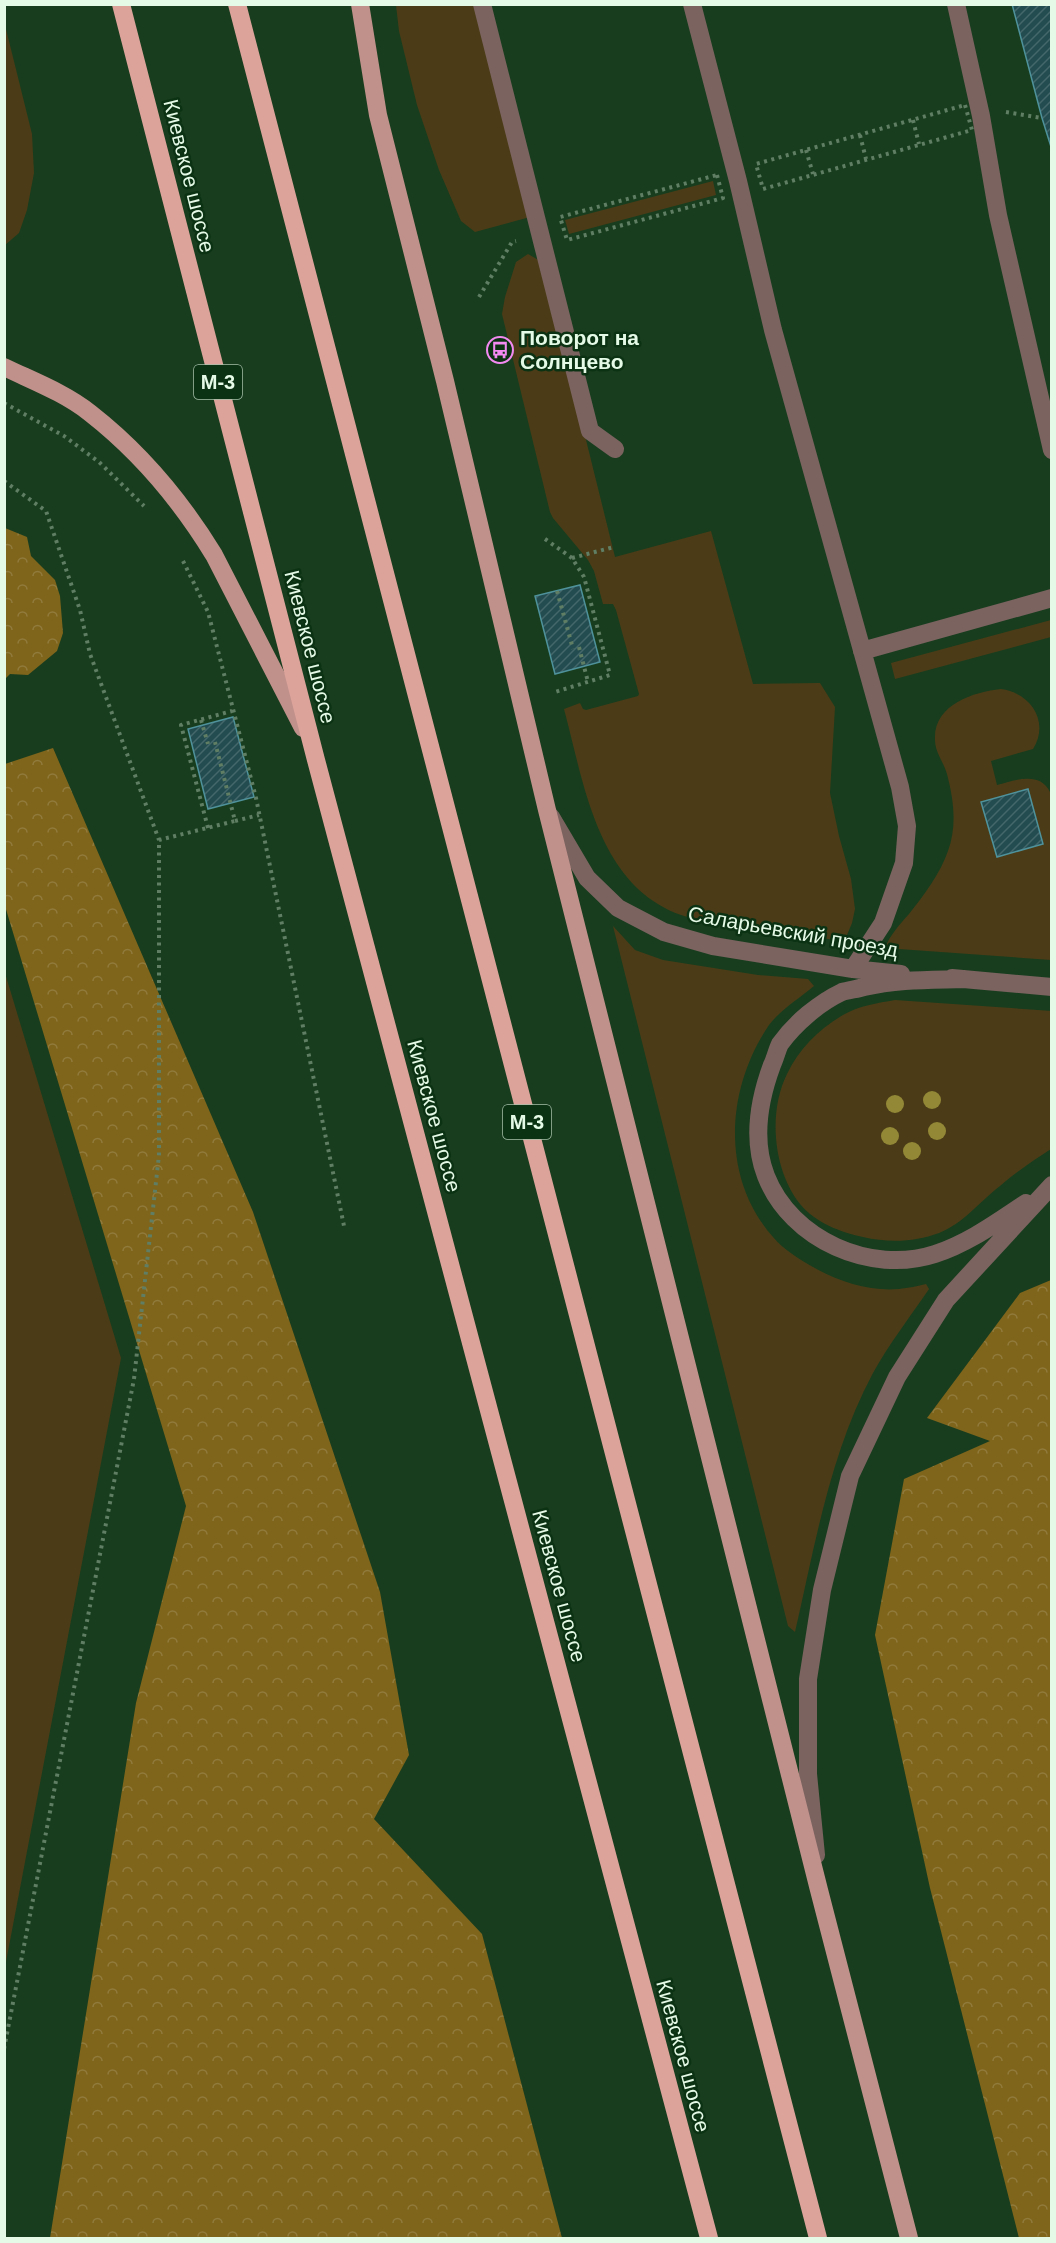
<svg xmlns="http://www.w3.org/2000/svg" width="1056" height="2243" viewBox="0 0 1056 2243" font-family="Helvetica,sans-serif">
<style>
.grass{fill:#4b3c17}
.forest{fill:url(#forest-crowns)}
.building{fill:url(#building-hatch);stroke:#4f929b;stroke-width:1.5}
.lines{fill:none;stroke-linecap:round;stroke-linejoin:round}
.path{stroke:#5f7e63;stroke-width:4;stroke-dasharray:3 4.5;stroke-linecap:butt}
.minor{stroke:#7b6360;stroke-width:18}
.major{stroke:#c0918b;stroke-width:18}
.highway{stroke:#dca39b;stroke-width:18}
.tree{fill:#928836}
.labels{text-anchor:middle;stroke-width:5;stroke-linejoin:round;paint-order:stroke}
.shield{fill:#0c3214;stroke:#a5bfa8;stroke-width:1.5}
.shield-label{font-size:20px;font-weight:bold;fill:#e6fbe7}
.street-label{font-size:21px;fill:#e6fbe7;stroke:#0c3214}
.poi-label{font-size:21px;font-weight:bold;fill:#e6fbe7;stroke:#0c3214;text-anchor:start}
</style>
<defs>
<pattern id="forest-crowns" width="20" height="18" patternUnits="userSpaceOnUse" patternTransform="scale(1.5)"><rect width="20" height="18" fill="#7f641b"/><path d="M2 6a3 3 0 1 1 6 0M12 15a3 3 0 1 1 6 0" fill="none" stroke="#917b3c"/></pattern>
<pattern id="building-hatch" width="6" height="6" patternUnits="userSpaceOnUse" patternTransform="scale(1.5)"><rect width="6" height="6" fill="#234c51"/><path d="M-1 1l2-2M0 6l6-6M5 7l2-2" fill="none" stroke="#43676a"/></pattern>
</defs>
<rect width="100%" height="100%" fill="#183d1e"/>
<path class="grass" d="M396 5H478L530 217 475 232 461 221 439 170 417 105 399 31Z
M4 21 32 134 34 173 27 210 19 233 5 245Z
M713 181 716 195 569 234 565 220Z
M528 254 542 262 615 557 711 531 753 684 820 683 835 707 830 793 839 836 851 879 855 909 852 923 847 935 835 940C802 935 768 930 735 925 717 922 698 921 681 915 597 885 584 783 564 709L580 703 583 709 586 710 638 696 639 694 616 610 613 604H603L594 571 588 560 553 518 550 512 502 314 505 297 516 262Z
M1051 620V637L895 679 891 663Z
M1001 689C1031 693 1050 722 1033 749L991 761 997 785C1015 780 1040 771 1050 792L1051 960 885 948C890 935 900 924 909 914 924 895 940 874 948 851 957 826 954 801 947 774 944 763 935 752 935 740 933 705 973 692 1001 689Z
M613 926 635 950 663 960 758 975 808 979 814 986C800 998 780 1010 769 1025 726 1088 720 1177 773 1237 783 1249 799 1259 813 1267 837 1281 871 1292 899 1289 908 1288 918 1286 926 1284L929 1289C910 1317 889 1344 873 1373 830 1453 815 1545 795 1632L788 1626Z
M5 973 121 1358 5 1967 4 973Z
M895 1000 1052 1011 1051 1149C1034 1160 1016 1172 1000 1186 979 1202 964 1223 939 1233 915 1242 889 1243 863 1237 840 1232 816 1223 800 1204 773 1170 768 1112 787 1074 799 1049 819 1029 843 1015 858 1006 878 1003 895 1000Z"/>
<path class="forest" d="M5 528 27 537 31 556 55 580 60 596 63 633 57 651 28 675 10 674 5 679Z
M53 748 253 1212 380 1592 409 1755 374 1819 482 1934 562 2238H50L136 1703 186 1506 5 906V764Z
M1051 1280 1052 2238H1019L930 1888 875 1635 904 1479 990 1441 927 1418 1020 1293Z"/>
<path class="building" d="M1012 4H1052V150L1042 118Z
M580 585 600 662 555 674 535 596Z
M233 717 254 797 208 809 188 729Z
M1028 789 1043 844 997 857 981 802Z"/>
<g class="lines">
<path class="path" d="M965 105 972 130 763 189 756 164Z
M1006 112 1042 118
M913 120 919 144
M860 135 866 159
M806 150 813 174
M717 175 723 198 567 240 560 217Z
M479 297 512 242 516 241
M4 403 64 436 99 462 144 506
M4 481 46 511 80 610 90 654 159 840
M545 539 572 558 584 577 610 675 555 692
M572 558 614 547
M183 561 208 612 256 798 344 1226
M557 591 573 649
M579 647 588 682
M201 720 208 744
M235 821 259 815
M208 828 181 725 232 711
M4 2049 134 1379 159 1155V840L235 821 215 742"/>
<path class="minor" d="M482 4 590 431 615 449
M692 4 738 181 773 330 900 787 907 826 904 863 883 923 853 969
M956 4 981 116 998 215 1052 450
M862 651 1052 598
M551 817 587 878 618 908 664 932 713 946 853 969 901 974
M952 978 1052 987
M964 979C930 980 898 979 864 987 857 989 849 990 842 992 819 1003 795 1023 780 1044 777 1050 775 1059 772 1065 759 1100 752 1140 766 1176 791 1240 871 1275 935 1254 969 1243 997 1222 1026 1203
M816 1855 808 1774V1679L822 1590 850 1476 897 1377 946 1300 1052 1185"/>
<path class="major" d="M360 4 378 115 445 381 547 810 819 1890 909 2238
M4 367C33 381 65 393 90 413 140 452 181 501 214 555L303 728"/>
<path class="highway" d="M121 4 316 760 709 2238
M237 4 818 2238"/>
</g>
<g class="tree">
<circle cx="932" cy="1100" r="9"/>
<circle cx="895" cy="1104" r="9"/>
<circle cx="937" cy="1131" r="9"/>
<circle cx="890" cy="1136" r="9"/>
<circle cx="912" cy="1151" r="9"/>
</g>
<defs>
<symbol id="bus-ring" viewBox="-11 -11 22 22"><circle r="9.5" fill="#0c3214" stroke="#f28af2" stroke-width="1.5"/><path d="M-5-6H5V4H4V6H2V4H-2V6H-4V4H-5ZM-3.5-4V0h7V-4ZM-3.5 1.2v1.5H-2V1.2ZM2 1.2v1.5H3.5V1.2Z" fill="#f28af2"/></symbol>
</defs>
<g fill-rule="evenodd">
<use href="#bus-ring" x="485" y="335" width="30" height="30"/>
</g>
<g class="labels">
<g class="shield">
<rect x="194" y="365" width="48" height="34" rx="4.5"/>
<rect x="503" y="1105" width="48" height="34" rx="4.5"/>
</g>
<g class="shield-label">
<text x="218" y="389">М-3</text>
<text x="527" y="1129">М-3</text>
</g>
<g class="street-label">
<text transform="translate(189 176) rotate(76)" y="7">Киевское шоссе</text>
<text transform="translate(310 647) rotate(76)" y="7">Киевское шоссе</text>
<text transform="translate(793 932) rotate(10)" y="7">Саларьевский проезд</text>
<text transform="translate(434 1116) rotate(75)" y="7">Киевское шоссе</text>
<text transform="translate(559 1586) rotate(75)" y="7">Киевское шоссе</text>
<text transform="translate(683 2056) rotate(75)" y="7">Киевское шоссе</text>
</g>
<g class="poi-label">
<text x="520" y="345">Поворот на<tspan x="520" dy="24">Солнцево</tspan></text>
</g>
</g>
<rect width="1056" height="2243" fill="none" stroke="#e6fbe7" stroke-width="12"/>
</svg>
